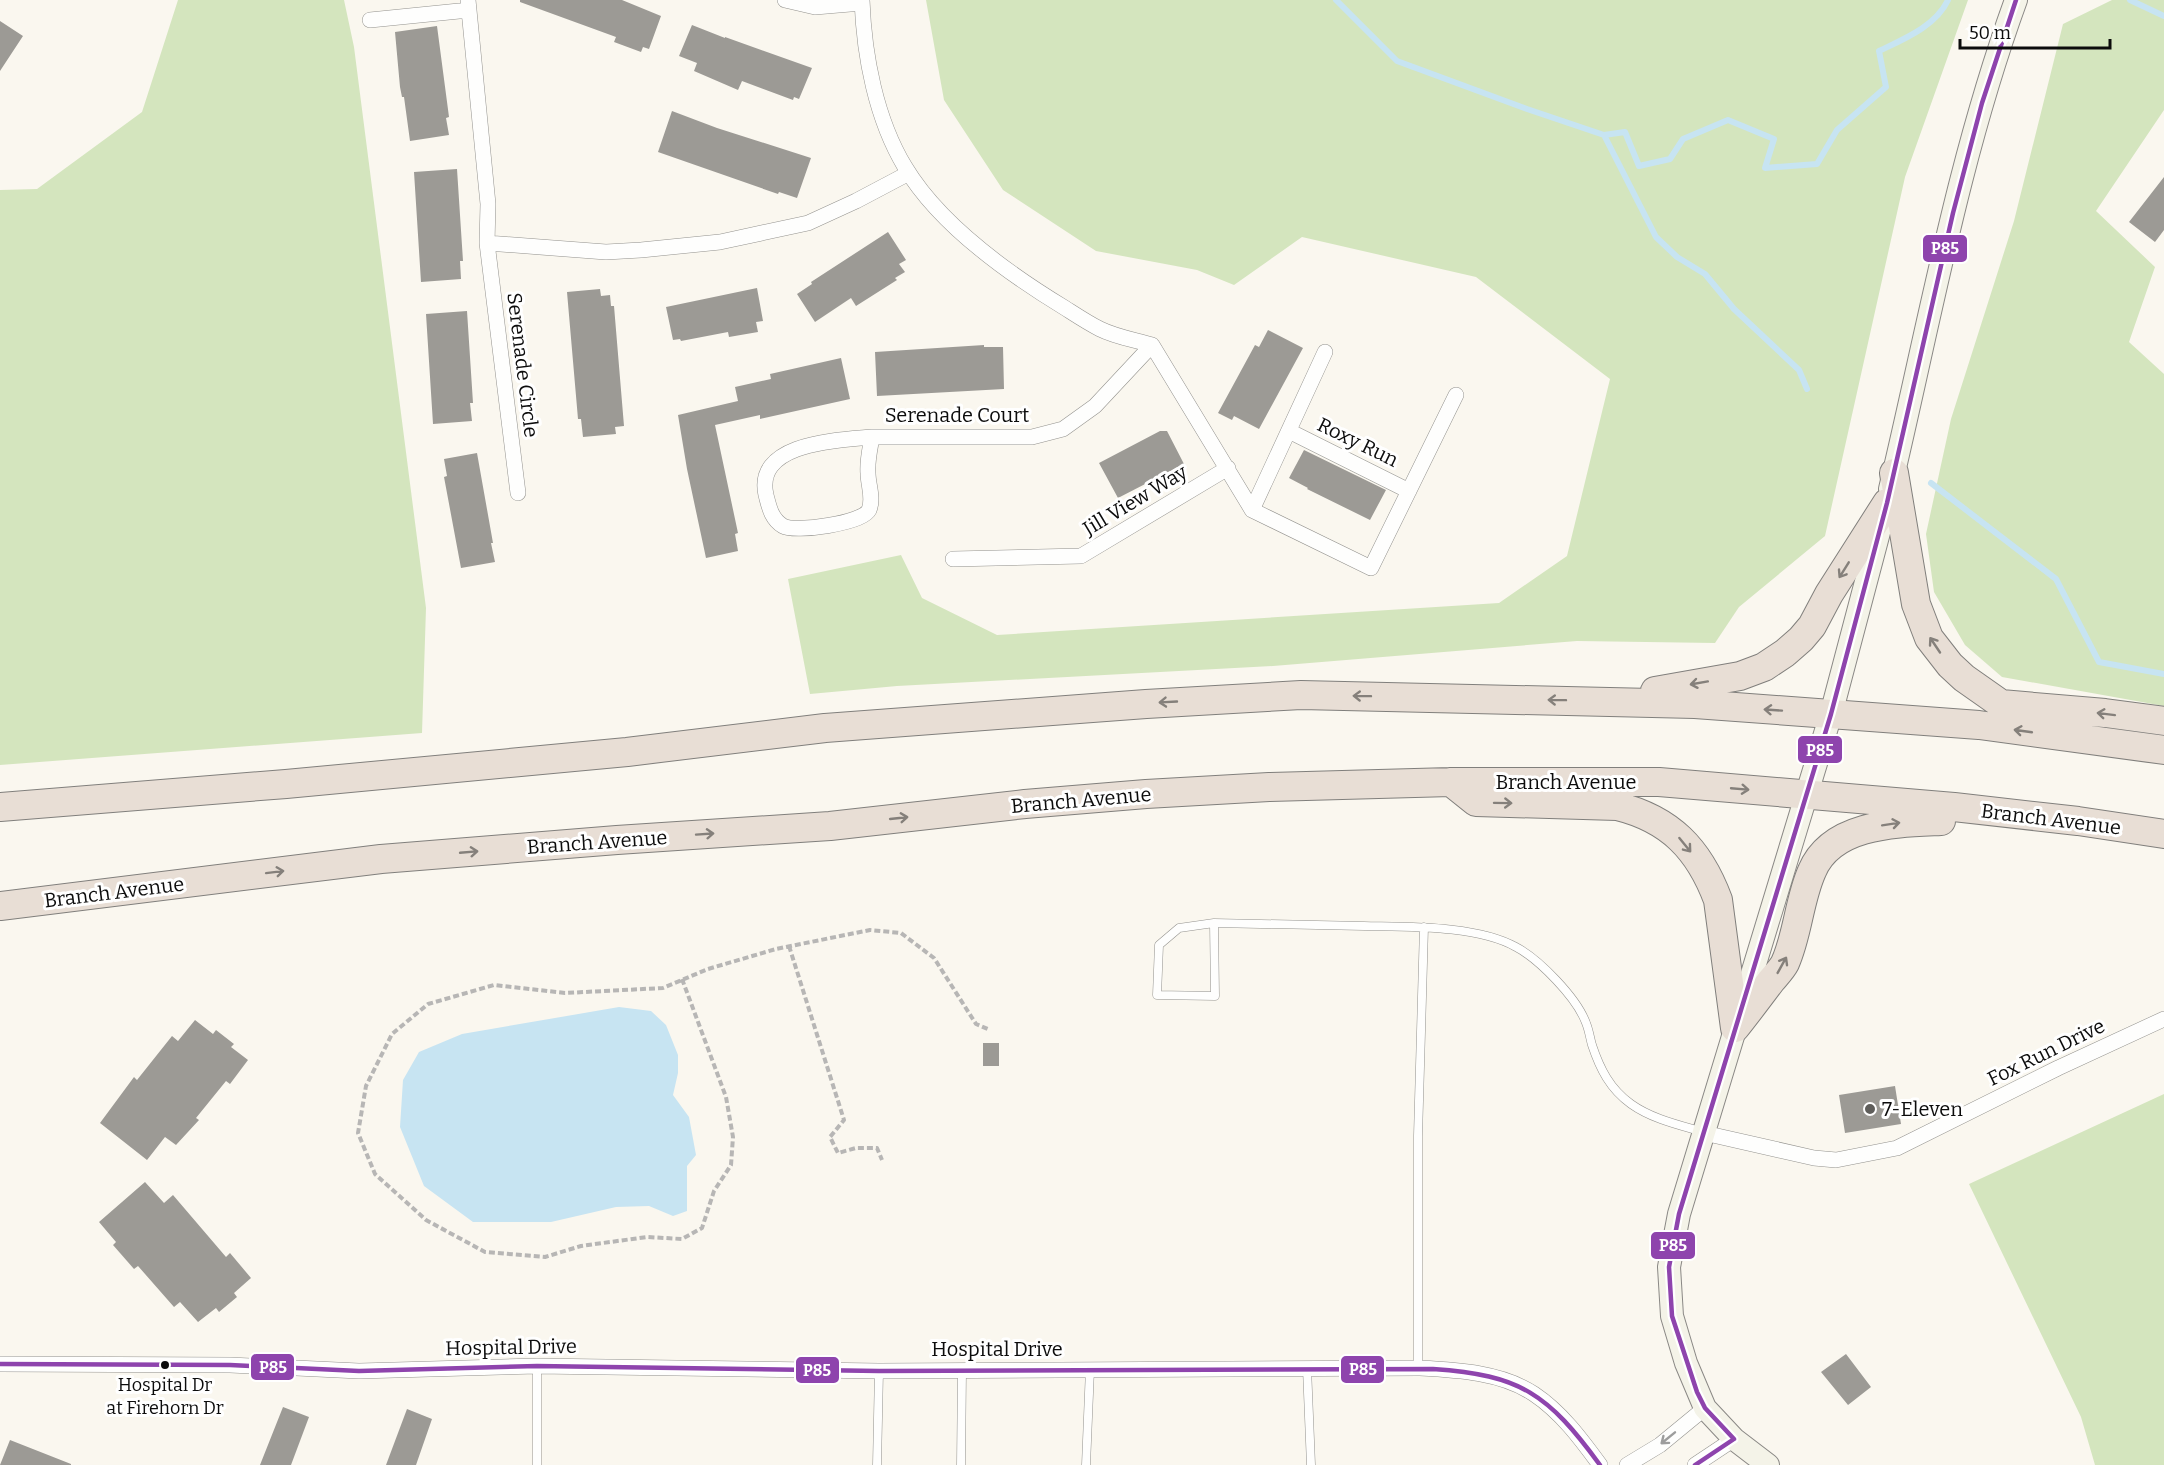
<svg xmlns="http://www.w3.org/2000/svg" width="2164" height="1465" viewBox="0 0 2164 1465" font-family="Bitter,serif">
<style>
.forest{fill:#d4e5be}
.water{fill:#c7e4f2}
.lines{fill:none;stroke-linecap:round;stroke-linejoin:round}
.stream{stroke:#c7e4f2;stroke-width:6}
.building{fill:#9c9a95}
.lane-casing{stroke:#93928e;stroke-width:9}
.street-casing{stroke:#93928e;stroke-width:16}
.secondary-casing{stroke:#8a8885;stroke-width:24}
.highway-casing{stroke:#807f7c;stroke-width:30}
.path{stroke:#b7b6b5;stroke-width:4;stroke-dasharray:6 3;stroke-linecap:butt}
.lane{stroke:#fefefd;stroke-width:8}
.street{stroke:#fefefd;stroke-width:15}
.secondary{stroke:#f4f3e8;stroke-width:22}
.highway{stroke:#e8ded5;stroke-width:28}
.bus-1-casing{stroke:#fff;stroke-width:9}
.bus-1{stroke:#8e44ad;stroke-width:4.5}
.oneway{stroke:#85807b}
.oneway2{stroke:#9d9d9d}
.poi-dot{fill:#5f5e5b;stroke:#fff;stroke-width:2}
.bus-dot{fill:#0c0c0c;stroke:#fff;stroke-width:2}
.labels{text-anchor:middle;stroke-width:6;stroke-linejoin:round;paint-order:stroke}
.bus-label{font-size:18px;fill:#0c0c0c;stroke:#fff}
.street-label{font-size:20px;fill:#0c0c0c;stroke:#fff}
.poi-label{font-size:20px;fill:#0c0c0c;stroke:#fff;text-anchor:start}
.line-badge{stroke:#fff;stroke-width:2}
.badge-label{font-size:16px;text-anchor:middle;font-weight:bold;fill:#fff}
</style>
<rect width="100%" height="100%" fill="#faf7ef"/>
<path class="forest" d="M178 0H344L354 47 426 608 422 733 0 765V190L37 189 142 112Z
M926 0H1968L1905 177 1825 536 1739 607 1715 643 1577 641 1273 666 897 686 810 694 788 579 901 555 922 598 997 635 1499 603 1567 556 1610 379 1476 277 1302 237 1234 285 1197 270 1096 251 1003 190 944 100Z
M2112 0H2164V110L2096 211 2155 267 2129 342 2164 374V706L2002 677 1965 645 1934 592 1926 534 1951 419 2014 221 2063 24Z
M2164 1094V1465H2095L2081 1417 1969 1184Z"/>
<path class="water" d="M619 1007 651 1011 666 1025 678 1055V1073L673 1095 689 1117 696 1155 687 1166V1211L673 1216 649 1206 616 1207 551 1222H473L424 1186 400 1127 403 1080 419 1052 462 1034Z"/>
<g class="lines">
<path class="stream" d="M1336 0 1397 61 1527 109 1604 135 1656 237 1677 257 1705 274 1734 309 1799 370 1807 389
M2130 0 2164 16
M1604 135 1625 132 1639 166 1670 159 1683 139 1728 120 1774 139 1765 168 1817 164 1837 130 1886 87 1879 51C1904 39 1936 26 1948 0
M1931 483 2056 579 2099 662 2164 674"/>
</g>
<path class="building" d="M520 0H622L661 16 649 49 643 47 641 52 614 42 616 37 520 2Z
M0 21 23 36 0 71Z
M692 25 725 38V37L812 68 799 99 794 97 793 100 742 81 738 90 694 71 697 63 679 56Z
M437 26 449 117 446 118 449 135 410 141 404 97H402L400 87 395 32Z
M672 111 717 128 811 158 797 198 779 192 778 194 658 152Z
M457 169 463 261H460L461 279 421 282 414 172Z
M2164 177V230L2155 242 2129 222Z
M888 232 906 260 899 264 905 272 895 278 897 280 856 306 851 298 815 322 797 294 812 284 811 282Z
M757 288 763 321 756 322 758 332 729 337 728 332 681 341 680 339 673 340 666 307Z
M600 289 601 296 610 295 611 306H614L624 426 615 427 616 434 583 437 581 419H578L567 292Z
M467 311 473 403H470L472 421 433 424 426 314Z
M1268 330 1303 348 1259 429 1234 416 1232 420 1218 413 1255 345 1259 347Z
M984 345V347H1003L1004 389 877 396 875 352Z
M841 358 850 399 760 419V415L715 425 738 533 735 534 738 551 706 558 687 469 678 415 738 401 735 387 771 379 770 374Z
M1160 431H1167L1184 464 1118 498 1099 463Z
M1304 450 1386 490 1370 520 1307 489 1308 488 1289 478Z
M477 453 493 543H491L495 562 461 568 444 477 447 476 444 459Z
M195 1020 213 1034 216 1030 234 1044 231 1047 248 1060 230 1084 226 1081 196 1118 199 1120 176 1145 165 1137 147 1160 100 1123 134 1077 137 1080 172 1036 178 1041Z
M983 1043H999V1066H983Z
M1895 1086 1901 1124 1845 1133 1839 1095Z
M145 1182 164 1203 173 1195 226 1257 230 1253 251 1278 234 1293 237 1297 219 1312 216 1308 198 1322 180 1302 174 1307 138 1266 134 1269 113 1245 116 1242 99 1222Z
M1846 1354 1871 1387 1848 1405 1821 1372Z
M283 1407 309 1417 291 1465H260Z
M407 1409 432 1419 416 1465H386Z
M10 1440 71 1464V1465H0Z"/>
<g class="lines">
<defs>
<path id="lane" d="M1214 923 1215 996 1157 995 1159 945 1179 928 1214 923C1264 924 1314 925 1364 926 1408 927 1477 925 1516 947 1539 959 1577 998 1586 1023 1589 1030 1590 1038 1592 1045 1600 1069 1610 1089 1631 1104 1652 1119 1679 1125 1703 1132
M537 1366V1465
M1307 1368 1311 1465
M1418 1368V1136L1424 927
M877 1465 879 1371
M961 1465 962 1370
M1086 1465 1090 1369"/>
<path id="street" d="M468 0 488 204 487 243 518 493
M785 0 815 7 862 3
M862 0C864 56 876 119 905 167 939 224 1009 274 1065 308 1076 315 1088 323 1100 329 1116 337 1135 340 1152 345
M370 20 469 10
M487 243 606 252 641 250 720 242 808 223 856 201 909 173
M1152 345 1252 510 1371 568 1456 395
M1289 431 1409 491
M872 437C870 449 867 461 868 473 868 485 874 498 869 510 863 523 795 533 783 526 771 519 769 506 766 495 754 442 839 440 872 437Z
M872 437H1032L1063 429 1095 406 1152 345
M1252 510 1325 352
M953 559 1081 556 1228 468
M1704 1133 1814 1158 1836 1160 1897 1148 2058 1068 2164 1019
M0 1364 230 1365 359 1371 537 1366 879 1371 1418 1368C1456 1370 1501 1372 1534 1394 1561 1412 1581 1439 1600 1465
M1627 1465 1660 1445 1705 1408
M1695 1465 1734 1439"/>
<path id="secondary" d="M1890 489C1929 325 1958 159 2016 0
M1768 1465 1734 1439 1705 1408 1686 1363 1672 1316 1669 1267 1679 1214 1831 714 1882 521"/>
<path id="highway" d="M1894 473 1916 604 1929 638 1950 665 1964 678 2001 704 2105 713 2164 721
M1655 691 1740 676 1764 667 1785 653 1801 639 1812 626 1829 594 1887 503
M1451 782 1476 802 1617 806C1670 819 1699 849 1718 900L1735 1028
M0 807 286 784 627 752 825 728 1146 704 1301 695 1695 704 1979 725 2164 750
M0 906 381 859 617 840 830 826 1025 804 1146 794 1269 787 1451 782H1659L1954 807 2078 821 2164 834
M1735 1028C1747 1013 1759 997 1771 981 1776 975 1782 969 1785 963 1798 934 1799 900 1812 871 1832 823 1898 823 1941 821"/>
</defs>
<use href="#lane" class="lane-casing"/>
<use href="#street" class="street-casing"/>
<use href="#secondary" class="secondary-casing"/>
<use href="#highway" class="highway-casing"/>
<path class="path" d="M789 946 844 1120 830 1137 838 1153 856 1148H877L882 1160
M682 979 726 1097 733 1137 731 1165 714 1191 702 1228 682 1239 647 1237 581 1246 545 1257 485 1252 426 1220 375 1174 358 1133 366 1086 392 1034 428 1004 494 985 565 993 663 988 708 969 776 949 870 930 901 933 934 958 976 1024 990 1030"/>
<use href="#lane" class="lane"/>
<use href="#street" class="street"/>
<use href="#secondary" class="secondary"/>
<use href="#highway" class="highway"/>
<defs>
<path id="bus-1" d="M0 1364 230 1365 359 1371 537 1366 879 1371 1433 1369C1521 1375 1548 1394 1600 1465
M1695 1465 1734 1439 1705 1408 1697 1392 1672 1316 1669 1267 1679 1214 1831 714 1887 503 1953 213 1982 103 2016 0"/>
</defs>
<use href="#bus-1" class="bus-1-casing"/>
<use href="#bus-1" class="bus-1"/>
</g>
<defs><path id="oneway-shaft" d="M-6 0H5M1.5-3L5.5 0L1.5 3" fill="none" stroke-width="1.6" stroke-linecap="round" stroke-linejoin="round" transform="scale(1.5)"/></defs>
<g class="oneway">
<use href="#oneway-shaft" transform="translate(1844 570) rotate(122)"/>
<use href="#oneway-shaft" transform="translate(1935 645) rotate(-124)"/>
<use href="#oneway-shaft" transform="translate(1699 683) rotate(170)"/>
<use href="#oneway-shaft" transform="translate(1362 696) rotate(-179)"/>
<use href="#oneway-shaft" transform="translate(1557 700) rotate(-179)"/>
<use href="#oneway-shaft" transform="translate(1168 702) rotate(177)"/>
<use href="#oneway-shaft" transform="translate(1773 710) rotate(-176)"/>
<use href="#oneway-shaft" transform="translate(2106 714) rotate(-173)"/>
<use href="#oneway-shaft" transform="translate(2023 731) rotate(-172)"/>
<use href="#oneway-shaft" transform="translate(1740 789) rotate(5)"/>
<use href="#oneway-shaft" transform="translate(1503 803) rotate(1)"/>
<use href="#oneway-shaft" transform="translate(899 818) rotate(-6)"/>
<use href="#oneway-shaft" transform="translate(1891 824) rotate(-9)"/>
<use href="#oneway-shaft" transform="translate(705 834) rotate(-4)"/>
<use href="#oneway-shaft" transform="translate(1685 845) rotate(51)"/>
<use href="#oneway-shaft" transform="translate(469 852) rotate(-5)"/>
<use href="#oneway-shaft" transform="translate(275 872) rotate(-7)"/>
<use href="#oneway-shaft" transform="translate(1782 965) rotate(-61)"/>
</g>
<use class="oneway2" href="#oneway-shaft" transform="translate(1668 1438) rotate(141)"/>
<circle class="poi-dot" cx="1870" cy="1109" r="6"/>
<circle class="bus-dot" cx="165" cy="1365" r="5"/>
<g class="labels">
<g class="bus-label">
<text x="165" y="1391">Hospital Dr<tspan x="165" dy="23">at Firehorn Dr</tspan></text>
</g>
<g class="street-label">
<text transform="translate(523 365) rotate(83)" y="7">Serenade Circle</text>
<text x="957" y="422">Serenade Court</text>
<text transform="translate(1358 442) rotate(26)" y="7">Roxy Run</text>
<text transform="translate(1135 500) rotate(-31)" y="7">Jill View Way</text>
<text x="1566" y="789">Branch Avenue</text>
<text transform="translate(1081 800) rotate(-5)" y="7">Branch Avenue</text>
<text transform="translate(2051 819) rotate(7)" y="7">Branch Avenue</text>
<text transform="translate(597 842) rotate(-4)" y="7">Branch Avenue</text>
<text transform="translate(114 892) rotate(-7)" y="7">Branch Avenue</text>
<text transform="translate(2046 1052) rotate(-26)" y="7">Fox Run Drive</text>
<text transform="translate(511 1347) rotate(-1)" y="7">Hospital Drive</text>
<text x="997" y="1356">Hospital Drive</text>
</g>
<g class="poi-label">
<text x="1882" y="1116">7-Eleven</text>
</g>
</g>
<g class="line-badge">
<rect x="1922" y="234" width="46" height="29" rx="6" fill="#8e44ad"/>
<rect x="1797" y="735" width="46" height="29" rx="6" fill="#8e44ad"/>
<rect x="1650" y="1231" width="46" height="29" rx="6" fill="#8e44ad"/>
<rect x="250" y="1353" width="45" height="28" rx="6" fill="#8e44ad"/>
<rect x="1340" y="1355" width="45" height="29" rx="6" fill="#8e44ad"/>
<rect x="795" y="1356" width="45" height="28" rx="6" fill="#8e44ad"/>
</g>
<g class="badge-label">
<text x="1945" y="254">P85</text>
<text x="1820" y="756">P85</text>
<text x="1673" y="1251">P85</text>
<text x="273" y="1373">P85</text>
<text x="1363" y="1375">P85</text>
<text x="817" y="1376">P85</text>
</g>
<path d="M1960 39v9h150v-9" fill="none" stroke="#0c0c0c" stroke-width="3"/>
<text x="1969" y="39" font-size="18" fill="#0c0c0c" stroke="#ffffff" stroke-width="4.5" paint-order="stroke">50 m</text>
</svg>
